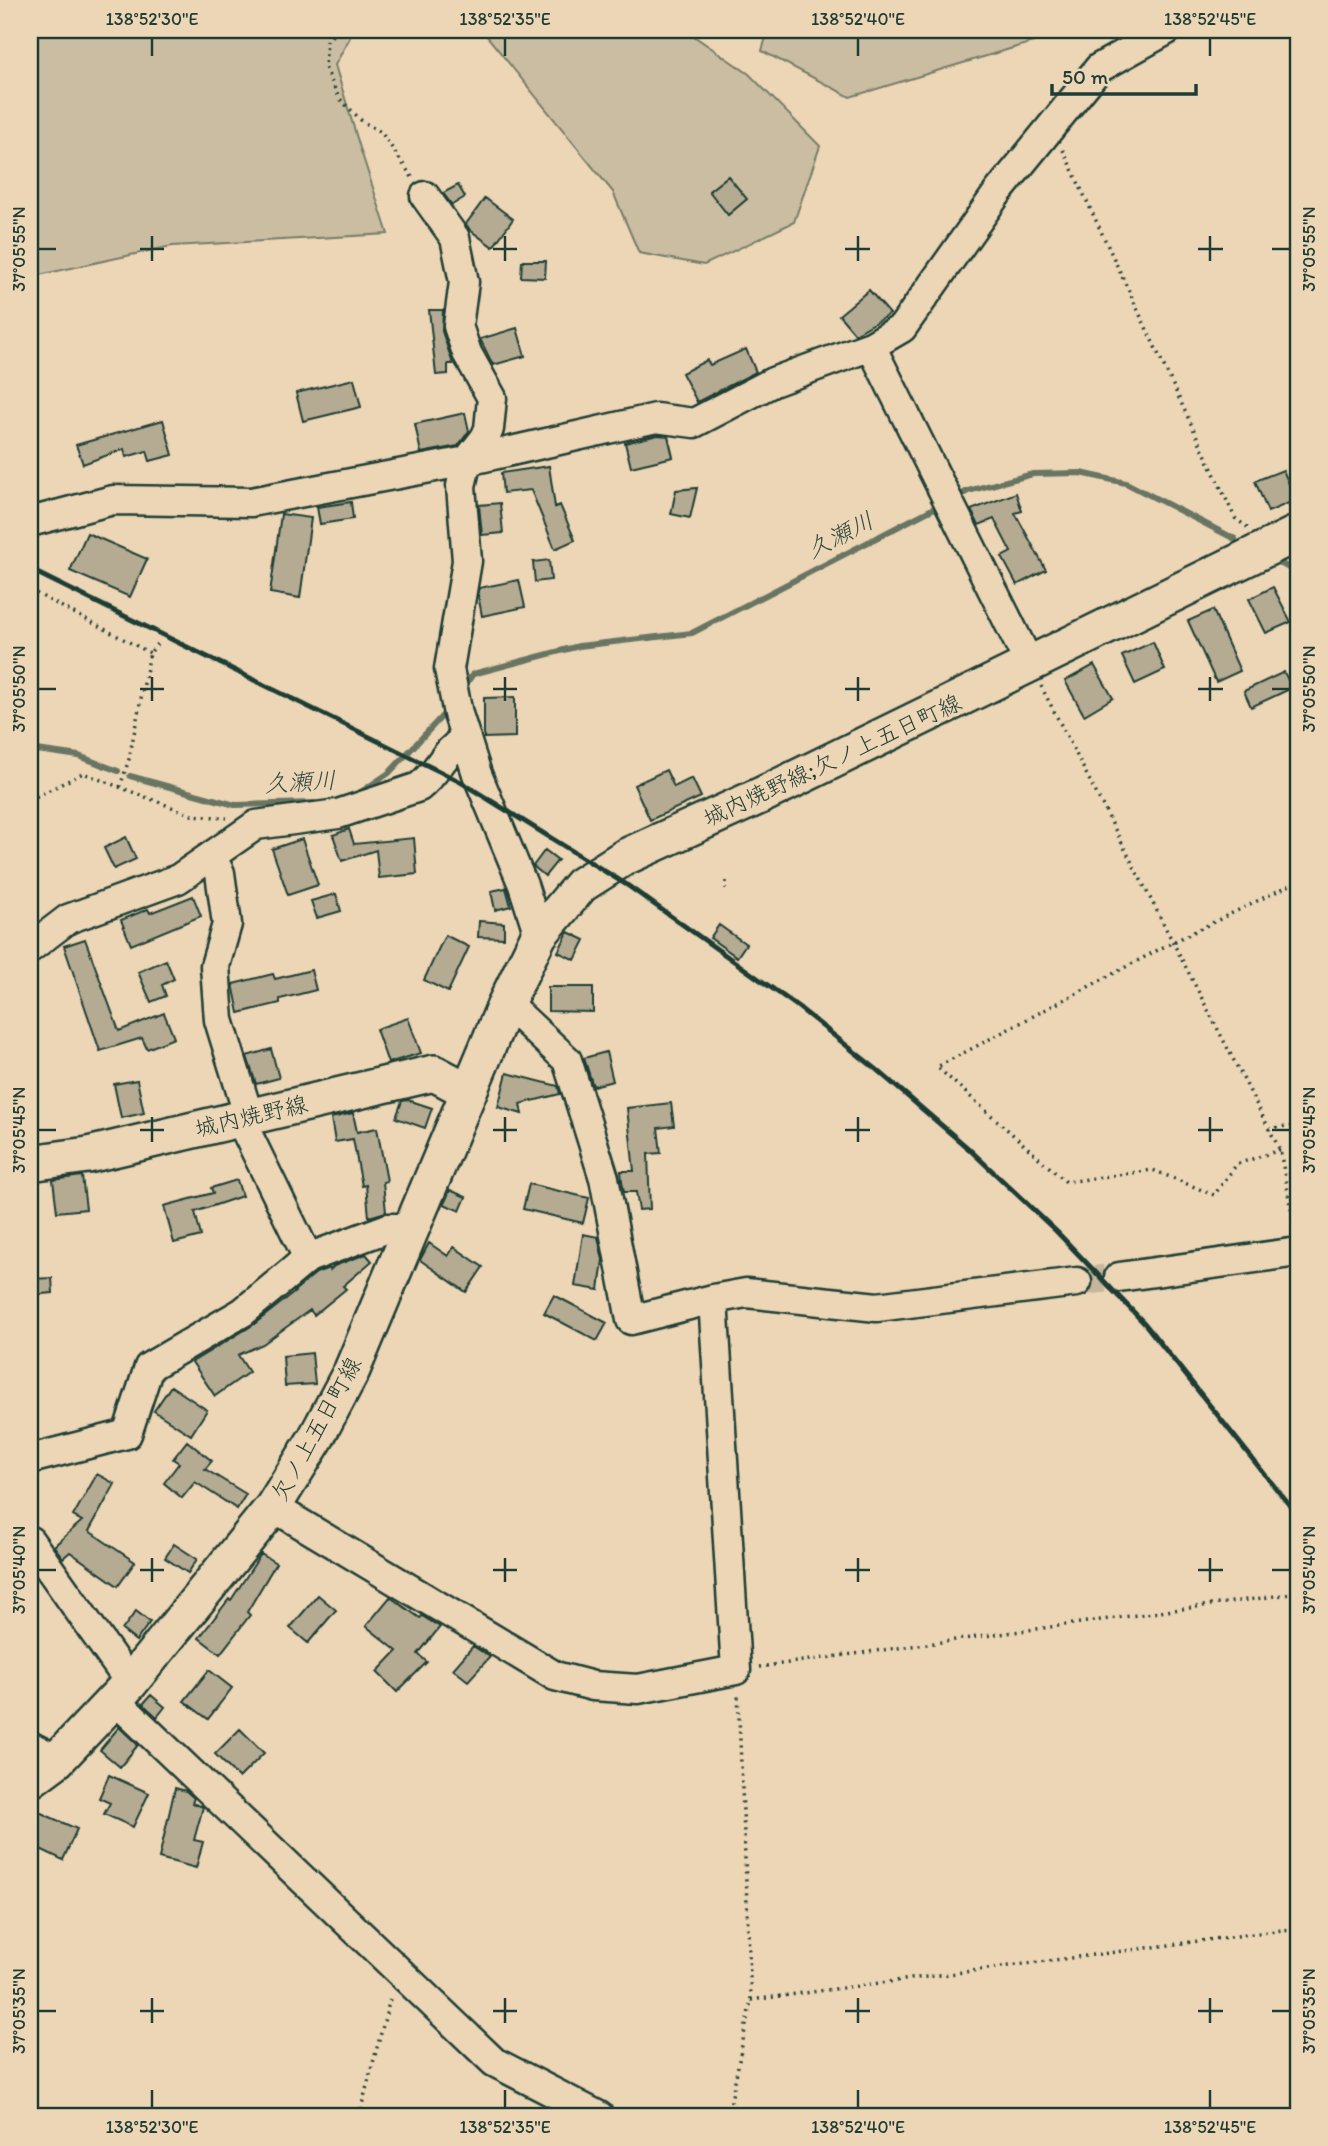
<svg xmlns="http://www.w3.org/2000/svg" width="1328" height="2146" viewBox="0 0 1328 2146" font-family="Itim,'Klee One',sans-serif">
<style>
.green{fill:#cbbda1;stroke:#757d6a;stroke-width:2}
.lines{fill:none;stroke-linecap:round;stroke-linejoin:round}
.stream{stroke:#697563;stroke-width:6}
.building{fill:#b4ab92;stroke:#1f3d34;stroke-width:2}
.minor-tunnel{stroke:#c4b79c;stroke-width:28;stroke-dasharray:28 14;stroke-linecap:butt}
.minor-casing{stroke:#1f3d34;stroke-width:33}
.major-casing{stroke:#1f3d34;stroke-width:40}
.path{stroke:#1f3d34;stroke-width:3.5;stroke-dasharray:2 5;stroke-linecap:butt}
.minor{stroke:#edd6b6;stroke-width:28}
.major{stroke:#edd6b6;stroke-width:35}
.rail{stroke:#1f3d34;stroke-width:5}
.ticks{fill:none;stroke:#1f3d34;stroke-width:2.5}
.labels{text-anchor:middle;stroke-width:6;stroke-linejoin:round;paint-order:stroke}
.street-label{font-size:23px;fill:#1f3d34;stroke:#edd6b6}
.water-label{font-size:24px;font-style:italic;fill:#324b40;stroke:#edd6b6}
.neatline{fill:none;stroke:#1f3d34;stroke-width:2.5}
.ticks-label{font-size:18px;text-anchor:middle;fill:#1f3d34}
</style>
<rect width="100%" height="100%" fill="#edd6b6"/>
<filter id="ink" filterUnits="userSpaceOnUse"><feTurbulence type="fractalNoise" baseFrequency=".0143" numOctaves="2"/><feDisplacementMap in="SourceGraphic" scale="14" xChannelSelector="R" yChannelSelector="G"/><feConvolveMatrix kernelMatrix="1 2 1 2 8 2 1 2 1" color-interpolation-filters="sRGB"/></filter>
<g filter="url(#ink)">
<path class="green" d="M30 30H354L335 65 360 148 388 234 172 246 30 277Z
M482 30H685L749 74 820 146 794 222 704 265 639 253 613 192Z
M768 30H1073L850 97 762 51Z"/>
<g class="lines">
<path class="stream" d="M955 498 968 491 1033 474 1081 473 1126 483 1235 539
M1278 562 1298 573
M463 688 473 674 579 646 692 633 942 504
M30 749 79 756 118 771
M130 776 235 805 314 803
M355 796 389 773 443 715"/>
</g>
<path class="building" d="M728 176 747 199 728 215 709 191Z
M458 185 465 197 452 205 443 193Z
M485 198 513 219 493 247 470 230 466 224Z
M522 261H546L545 278 521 277Z
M869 290 890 314 855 334 839 315Z
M429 310H443L442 331 453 364H448V374L436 375Z
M517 328 525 356 493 365 480 339Z
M746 349 756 372 697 402 682 373 707 360 710 365Z
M354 379 361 407 303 421 296 393Z
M465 413 469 431 458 446 421 453 415 424Z
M163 420 173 455 150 461 147 451 126 457 124 449 83 464 76 445Z
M658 435 668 436 673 457 631 467 625 443Z
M549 466 555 507 560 505 575 540 555 549 531 490 503 493 501 473Z
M1283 470 1296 500 1268 512 1255 481Z
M697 488 690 518 671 514 676 490Z
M1016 493 1022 511 1015 513 1046 570 1017 585 1002 557 1011 552 994 519 979 525 971 510Z
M351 502 353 519 320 524 317 507Z
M500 503 503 533 482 535 479 505Z
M281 514 311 518 300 598 270 593Z
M87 533 147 559 130 597 70 571Z
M549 560 551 580 535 582 533 562Z
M519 580 525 607 482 616 478 595 479 588Z
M1273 587 1291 622 1266 633 1249 599Z
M1213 610 1240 671 1216 682 1188 621Z
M1153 642 1165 670 1135 684 1122 656Z
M1094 665 1113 698 1084 715 1065 681Z
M1284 672 1292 688 1251 707 1244 691Z
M515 697V737L484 738V698Z
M666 770 674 787 692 778 701 797 650 820 634 785Z
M349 829 354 844 414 838 417 874 379 878 376 850 342 861 333 835Z
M126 837 136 859 114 869 104 848Z
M302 839 318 885 288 895 272 849Z
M545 850 558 860 545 876 533 866Z
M506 888 511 906 495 910 491 891Z
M336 894 341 911 317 918 311 901Z
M193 896 201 916 131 945 121 920 148 909 150 913Z
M479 921 504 923V938L478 937Z
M719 925 746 944 737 957 710 938Z
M568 932 585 940 575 960 558 952Z
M445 935 469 947 448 992 424 980Z
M85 939 119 1031 164 1013 174 1038 147 1049 142 1038 100 1051 64 946Z
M166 960 174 979 162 985 166 996 151 1002 138 972Z
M311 970 316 990 280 999V1003L239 1013 233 984 273 974 275 979Z
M548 987H593V1012L548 1011Z
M408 1018 421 1053 388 1063 376 1029Z
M271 1049 279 1078 256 1084 247 1056Z
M606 1052 613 1081 593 1086 584 1058Z
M507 1073 558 1086 560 1094 520 1104 522 1114 498 1107Z
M137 1080 144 1113 121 1118 114 1084Z
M408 1100 432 1108 425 1128 396 1118 402 1101Z
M671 1103 674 1126 658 1128 661 1153 648 1154 650 1209 639 1210 636 1192H624L622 1181 621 1171H634L627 1108Z
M353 1113 357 1132 377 1128 387 1181 383 1182 386 1212 369 1217 366 1185 362 1186 353 1139 335 1142 331 1118Z
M82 1176 86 1209 57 1212 53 1180Z
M237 1180 242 1196 195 1212 201 1236 174 1243 164 1206 213 1193 211 1188Z
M529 1184 589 1198 583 1223 523 1209Z
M450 1190 466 1197 460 1211 444 1204Z
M583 1234 598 1237 603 1260 599 1290 575 1286Z
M429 1243 448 1256 454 1247 483 1267 466 1292 420 1260Z
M366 1254 372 1261 343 1286 346 1289 314 1315 310 1310 263 1344 238 1355 249 1372 215 1396 192 1362 253 1325 295 1292 294 1291 316 1273 329 1268 330 1270 334 1266Z
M52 1278 53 1293 30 1295V1279Z
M554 1295 607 1323 597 1341 544 1313Z
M312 1353 315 1384 285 1386 283 1356Z
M171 1386 207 1410 191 1435 154 1411Z
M187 1441 212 1461 205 1469 246 1494 237 1509 195 1482 182 1498 164 1483 179 1463 173 1459Z
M97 1474 115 1484 89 1531 135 1562 118 1586 70 1552 63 1558 54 1546 82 1521 73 1516Z
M174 1544 197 1559 188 1573 165 1558Z
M261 1554 276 1563 247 1612 250 1615 220 1654 199 1638 229 1599 231 1600Z
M318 1595 336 1610 308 1643 290 1628Z
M390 1597 420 1618 422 1616 440 1627 418 1654 427 1662 397 1692 377 1672 397 1651 366 1626Z
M136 1611 150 1622 136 1641 122 1630Z
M473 1646 490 1657 468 1681 453 1669Z
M209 1670 232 1688 208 1719 184 1701Z
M151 1695 165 1707 157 1717 143 1704Z
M119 1727 138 1745 120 1767 100 1750Z
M240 1729 264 1753 239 1778 215 1754Z
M109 1775 149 1793 133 1827 104 1814 110 1803 99 1798Z
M175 1788 186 1791 194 1798 192 1803 203 1807 194 1840 203 1842 196 1868 159 1858Z
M30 1808 77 1829 63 1860 30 1844Z"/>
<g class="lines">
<path class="minor-tunnel" d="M1077 1282 1119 1277"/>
<defs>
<path id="minor" d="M425 196 455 238 464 282 458 326 467 353 492 398 489 429 485 438 467 461 461 486 467 561 449 669 458 714 477 774 523 885 539 935
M871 346 1030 665
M30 522 113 500 251 502 467 461 656 418 694 423 773 382 871 346 902 328 998 192 1099 68 1167 30
M211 856 220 873 227 924 215 966 219 1020 249 1117
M30 948 68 919 178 879 256 825 338 814 419 787C439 771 443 752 466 738
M506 1003 567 1060 604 1178 631 1320 713 1299 746 1293 877 1307 1077 1282
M308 1258 388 1228H410
M1119 1277 1298 1252
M30 1459 127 1434 149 1367 243 1312 308 1258 240 1119
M273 1507 555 1676 593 1686 638 1689 736 1670 713 1299
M30 1541 130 1683
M114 1699 494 2062 599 2116
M30 1746 57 1760"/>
<path id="major" d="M30 1163 88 1155 434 1073 468 1091
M30 1780 57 1760 130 1683 273 1507 316 1438 352 1370 506 1003 539 935 581 885 625 857 762 795 1298 533"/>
</defs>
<use href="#minor" class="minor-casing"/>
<use href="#major" class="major-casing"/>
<path class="path" d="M337 30 327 41 325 67 339 98 363 122 381 132 412 177
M1063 150 1235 518 1248 528
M30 590 150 653
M1041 686 1280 1150 1295 1231
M120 787 129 759 150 653 159 641
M30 800 83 773 192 815 227 818
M726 881V889
M1269 1129 1298 1124
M1280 1150 1237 1164 1214 1195 1153 1170 1066 1182 937 1067 1173 942 1298 881
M759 1667 1298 1593
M751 2000 1298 1928
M359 2116 391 1995
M728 2116 751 2000 738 1693"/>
<use href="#minor" class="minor"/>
<use href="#major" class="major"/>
<path class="rail" d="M31 570 459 781 627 885 797 1006 876 1069 969 1149 1057 1232 1145 1324 1298 1516"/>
</g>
</g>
<path class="ticks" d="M152 38V56M505 38V56M858 38V56M1210 38V56M152 236V261M505 236V261M858 236V261M1210 236V261M38 249H56M140 249H164M493 249H517M845 249H870M1198 249H1223M1272 249H1290M152 677V701M505 677V701M858 677V701M1210 677V701M38 689H56M140 689H164M493 689H517M845 689H870M1198 689H1223M1272 689H1290M152 1117V1142M505 1117V1142M858 1117V1142M1210 1117V1142M38 1130H56M140 1130H164M493 1130H517M845 1130H870M1198 1130H1223M1272 1130H1290M152 1558V1582M505 1558V1582M858 1558V1582M1210 1558V1582M38 1570H56M140 1570H164M493 1570H517M845 1570H870M1198 1570H1223M1272 1570H1290M152 1998V2023M505 1998V2023M858 1998V2023M1210 1998V2023M38 2011H56M140 2011H164M493 2011H517M845 2011H870M1198 2011H1223M1272 2011H1290M152 2090V2108M505 2090V2108M858 2090V2108M1210 2090V2108"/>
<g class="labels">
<g class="street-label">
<text transform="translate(832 760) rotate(-25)" y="8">城内焼野線;欠ノ上五日町線</text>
<text transform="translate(251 1116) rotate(-13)" y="8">城内焼野線</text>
<text transform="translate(316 1429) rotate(-61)" y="8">欠ノ上五日町線</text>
</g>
<g class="water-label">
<text transform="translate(840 535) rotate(-27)" y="8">久瀬川</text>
<text transform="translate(300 782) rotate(-3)" y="8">久瀬川</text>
</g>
</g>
<rect width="1328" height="2146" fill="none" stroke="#edd6b6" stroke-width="77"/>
<path d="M1052 84v10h144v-10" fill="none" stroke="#1f3d34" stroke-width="3.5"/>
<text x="1062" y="84" font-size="21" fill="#1f3d34" stroke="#edd6b6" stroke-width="5" paint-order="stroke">50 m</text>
<rect x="38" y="38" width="1252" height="2070" class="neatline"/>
<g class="ticks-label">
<text x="152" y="25">138°52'30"E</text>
<text x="505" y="25">138°52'35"E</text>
<text x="858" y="25">138°52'40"E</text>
<text x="1210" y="25">138°52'45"E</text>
<text transform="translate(19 249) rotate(-90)" y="6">37°05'55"N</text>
<text transform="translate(1309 249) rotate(-90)" y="6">37°05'55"N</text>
<text transform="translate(19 689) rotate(-90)" y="6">37°05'50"N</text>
<text transform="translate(1309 689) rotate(-90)" y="6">37°05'50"N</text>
<text transform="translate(19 1130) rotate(-90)" y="6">37°05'45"N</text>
<text transform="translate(1309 1130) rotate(-90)" y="6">37°05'45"N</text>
<text transform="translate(19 1570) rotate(-90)" y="6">37°05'40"N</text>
<text transform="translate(1309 1570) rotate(-90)" y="6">37°05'40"N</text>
<text transform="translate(19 2011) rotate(-90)" y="6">37°05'35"N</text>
<text transform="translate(1309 2011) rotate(-90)" y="6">37°05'35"N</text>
<text x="152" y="2133">138°52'30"E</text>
<text x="505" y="2133">138°52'35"E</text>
<text x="858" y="2133">138°52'40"E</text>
<text x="1210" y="2133">138°52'45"E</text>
</g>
</svg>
